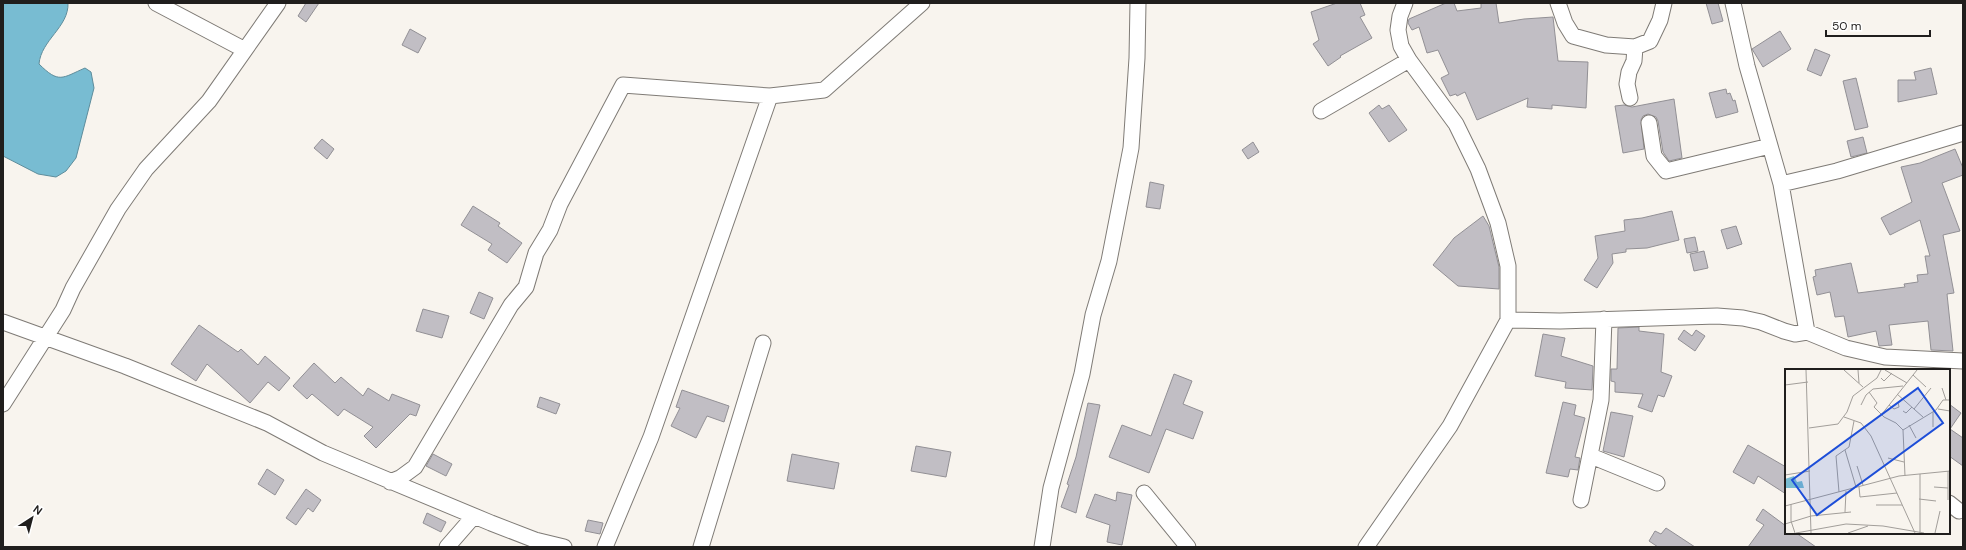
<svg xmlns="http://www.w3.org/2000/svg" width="1966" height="550" viewBox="0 0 1966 550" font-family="'DM Sans',sans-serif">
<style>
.water{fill:#78bcd2;stroke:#5e8d9c}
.building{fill:#c1bec4;stroke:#929095}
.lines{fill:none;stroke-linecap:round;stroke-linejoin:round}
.minor-casing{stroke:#7f7b76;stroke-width:17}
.minor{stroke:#fff;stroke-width:15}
.inset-road{fill:none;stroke:#a29e9a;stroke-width:1}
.view{fill:#1d4ed8;fill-opacity:0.15;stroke:#1d4ed8;stroke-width:2}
.inset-edge{fill:none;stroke:#201e1d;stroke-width:2}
</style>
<rect width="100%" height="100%" fill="#f8f4ee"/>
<path class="water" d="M3 3H68C69 27 41 40 39 64 59 84 62 78 85 68L91 72 94 88 76 158 66 171 56 177 38 174 3 156Z"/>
<path class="building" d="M306 3H319L306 22 298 16Z
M1337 3H1360L1365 15 1360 17 1372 38 1340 56 1341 57 1328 66 1313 44 1319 40 1311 12Z
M1446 3H1454L1457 11 1481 8V3H1496L1499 23 1524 19 1553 17 1558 61 1588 62 1586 108 1552 105V109L1527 107 1528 98 1477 120 1465 92 1457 96 1456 94 1450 96 1441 78 1449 74 1438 50 1427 53 1419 27 1412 30 1408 23 1409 19Z
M1706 3H1718L1723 21 1712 24Z
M410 29 426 38 418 53 402 45Z
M1780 31 1791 49 1763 67 1752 49Z
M1815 49 1830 55 1821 76 1807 70Z
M1931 68 1937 94 1898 102V80H1916L1914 72Z
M1856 78 1868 127 1855 130 1843 81Z
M1726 89 1727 94 1730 93 1733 101 1735 100 1738 112 1716 118 1709 93Z
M1674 99 1682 158 1669 161 1663 152 1658 121 1656 117 1648 114 1643 116 1641 120 1644 149 1623 153 1615 106 1624 105 1632 107Z
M1379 105 1382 109 1389 105 1407 130 1389 142 1369 113Z
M1863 137 1867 153 1851 157 1847 141Z
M322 139 334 149 327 159 314 148Z
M1253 142 1259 152 1248 159 1242 150Z
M1955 149 1963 168V175L1942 183 1960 231 1943 235 1954 293 1947 294 1953 351 1931 350 1928 321 1889 325 1892 345 1879 346 1876 331 1848 337 1844 316 1835 317 1830 292 1817 295 1813 277 1816 276 1815 270 1851 263 1858 293 1905 287 1904 284 1918 282 1917 275 1928 274 1925 256H1930L1920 220 1890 235 1881 218 1912 202 1901 167 1920 163Z
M1150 182 1164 185 1160 209 1146 207Z
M473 206 500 223 498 226 522 243 507 263 488 250 492 244 461 225Z
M1672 211 1679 240 1647 248 1626 249V252L1612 254 1613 263 1597 288 1584 280 1598 258 1595 236 1625 231 1624 220 1642 218Z
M1483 216 1489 226 1499 267V289L1458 286 1433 265 1454 238Z
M1736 226 1742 244 1727 249 1721 230Z
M1695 237 1698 251 1687 253 1684 239Z
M1704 251 1708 268 1694 271 1690 254Z
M479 292 493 298 484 319 470 313Z
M423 309 449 316 442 338 416 331Z
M199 325 238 352 241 349 258 365 265 356 290 378 279 391 268 382 250 403 207 364 196 381 171 364Z
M1639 327V331L1664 334 1661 372 1672 376 1664 397 1658 395 1652 412 1638 407 1643 394 1615 392V382L1611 381V369H1617L1618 328Z
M1684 330 1692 336 1696 330 1705 336 1695 351 1678 339Z
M1543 334 1565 338 1561 356 1593 366 1592 390 1565 388 1566 382 1535 376Z
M314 363 335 383 341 377 363 396 368 388 389 401 392 394 420 405 416 416 410 414 376 448 364 436 373 427 344 409 338 416 312 394 307 399 293 386Z
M1174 374 1192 381 1183 404 1203 412 1193 439 1166 429 1149 473 1109 457 1122 425 1151 436Z
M682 390 729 406 724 422 707 416 696 438 671 426 680 408 676 407Z
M540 397 560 404 556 414 537 407Z
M1563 402 1576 405 1574 415 1585 418 1575 457 1580 458 1578 470 1570 469 1568 477 1546 473Z
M1088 403 1100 405 1076 513 1061 507 1069 485 1067 484 1076 457Z
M1949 404 1961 413 1950 429 1963 438V466L1949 456Z
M1611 412 1633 416 1624 457 1603 451Z
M1748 445 1786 467V494L1758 476 1754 484 1733 472Z
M916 446 951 452 946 477 911 471Z
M433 454 452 464 446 476 426 466Z
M792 454 839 463 834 489 787 481Z
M267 469 284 480 275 495 258 484Z
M306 489 321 500 313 512 308 508 296 525 286 518Z
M1117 492 1132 495 1122 545 1107 542 1110 525 1086 517 1095 494 1116 501Z
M1763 509 1786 526V533H1796L1816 547H1748L1764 525 1756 520Z
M427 513 446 522 441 532 423 523Z
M588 520 603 523 600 534 585 531Z
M1666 528 1695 547H1658L1649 541 1655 531 1661 534Z"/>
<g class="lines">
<defs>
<path id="minor" d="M156 3 245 50
M1558 3 1565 23 1573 36 1606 45 1635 47 1650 41 1660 20 1664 3
M1733 3 1747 66 1781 184 1807 332
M1630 98 1627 84 1629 72 1634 61 1635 47
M1321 111 1409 60
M1649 123 1654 156 1666 171 1770 146
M1781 184 1837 171 1963 133
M1508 320 1560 321 1717 316 1743 318 1761 322 1784 331 1795 334 1807 332 1846 348 1885 357 1963 361
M3 322 125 366 267 423 323 453 491 523 535 540 564 547
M3 404 63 310 73 288 118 209 146 169 209 101 278 3
M1591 456 1657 483
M390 482 400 478 415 467 511 305 526 287 536 253 550 230 560 204 623 85 770 96 824 90 922 3
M1144 493 1188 547
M1581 500 1601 400 1604 319
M1949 503 1959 511
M447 547 474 516
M605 547 651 437 770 96
M701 547 763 343
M1042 547 1051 488 1082 374 1093 315 1109 261 1131 148 1137 58 1138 3
M1366 547 1450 426 1508 320V266L1498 223 1478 169 1456 124 1409 60 1401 46 1398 30 1400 16 1405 3"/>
</defs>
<use href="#minor" class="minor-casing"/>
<use href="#minor" class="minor"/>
</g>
<g transform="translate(1785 369)">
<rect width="165" height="165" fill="#f8f4ee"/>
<path d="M9 107 12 113 17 112 19 119H0V110Z" fill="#78bcd2"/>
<path class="inset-road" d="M21 1 26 164M59 1 78 18M73 1 74 14M100 1 122 14M128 6 141 18M96 9 99 12 107 4M0 16 23 13M157 19 161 31M84 23 92 34 89 38 99 48 111 54 118 61 120 107M112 25 138 48M76 36 81 26 88 20 118 17M104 36 109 40 114 38 113 33M129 40 146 19M153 40 165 42M118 42 121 44 127 38M148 43V58M97 45 132 1M59 48 76 54 86 67 130 164M124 56 131 69M24 59 53 55 62 43 68 27 92 9 96 1M118 61 151 41 158 31H165M60 81 71 118M103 89 119 93M72 97 78 116M0 106 25 102M74 118 75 128 112 124M149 118 163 119M54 123 51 87 64 78 69 52M134 130 151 132M163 131V102M6 135V152L10 164M91 136H117M0 137 114 107 165 102M60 143 61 122M0 155 26 147 66 143M11 164 61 155 98 157 139 164M63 164 83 157M135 164V105M150 164 155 142"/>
<path class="view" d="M133 19 158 54 32 146 7 111Z"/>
<rect width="165" height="165" class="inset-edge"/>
</g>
<rect width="1966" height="550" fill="none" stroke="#201e1d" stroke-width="8"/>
<g transform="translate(32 518) rotate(36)" stroke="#ffffff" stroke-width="3" paint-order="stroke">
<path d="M0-3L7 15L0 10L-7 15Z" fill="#201e1d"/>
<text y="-6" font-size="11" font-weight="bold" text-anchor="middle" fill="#201e1d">N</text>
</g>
<path d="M1826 30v6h104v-6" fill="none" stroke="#201e1d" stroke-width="2"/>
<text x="1832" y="30" font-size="12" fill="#201e1d" stroke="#ffffff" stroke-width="3" paint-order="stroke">50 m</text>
</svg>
